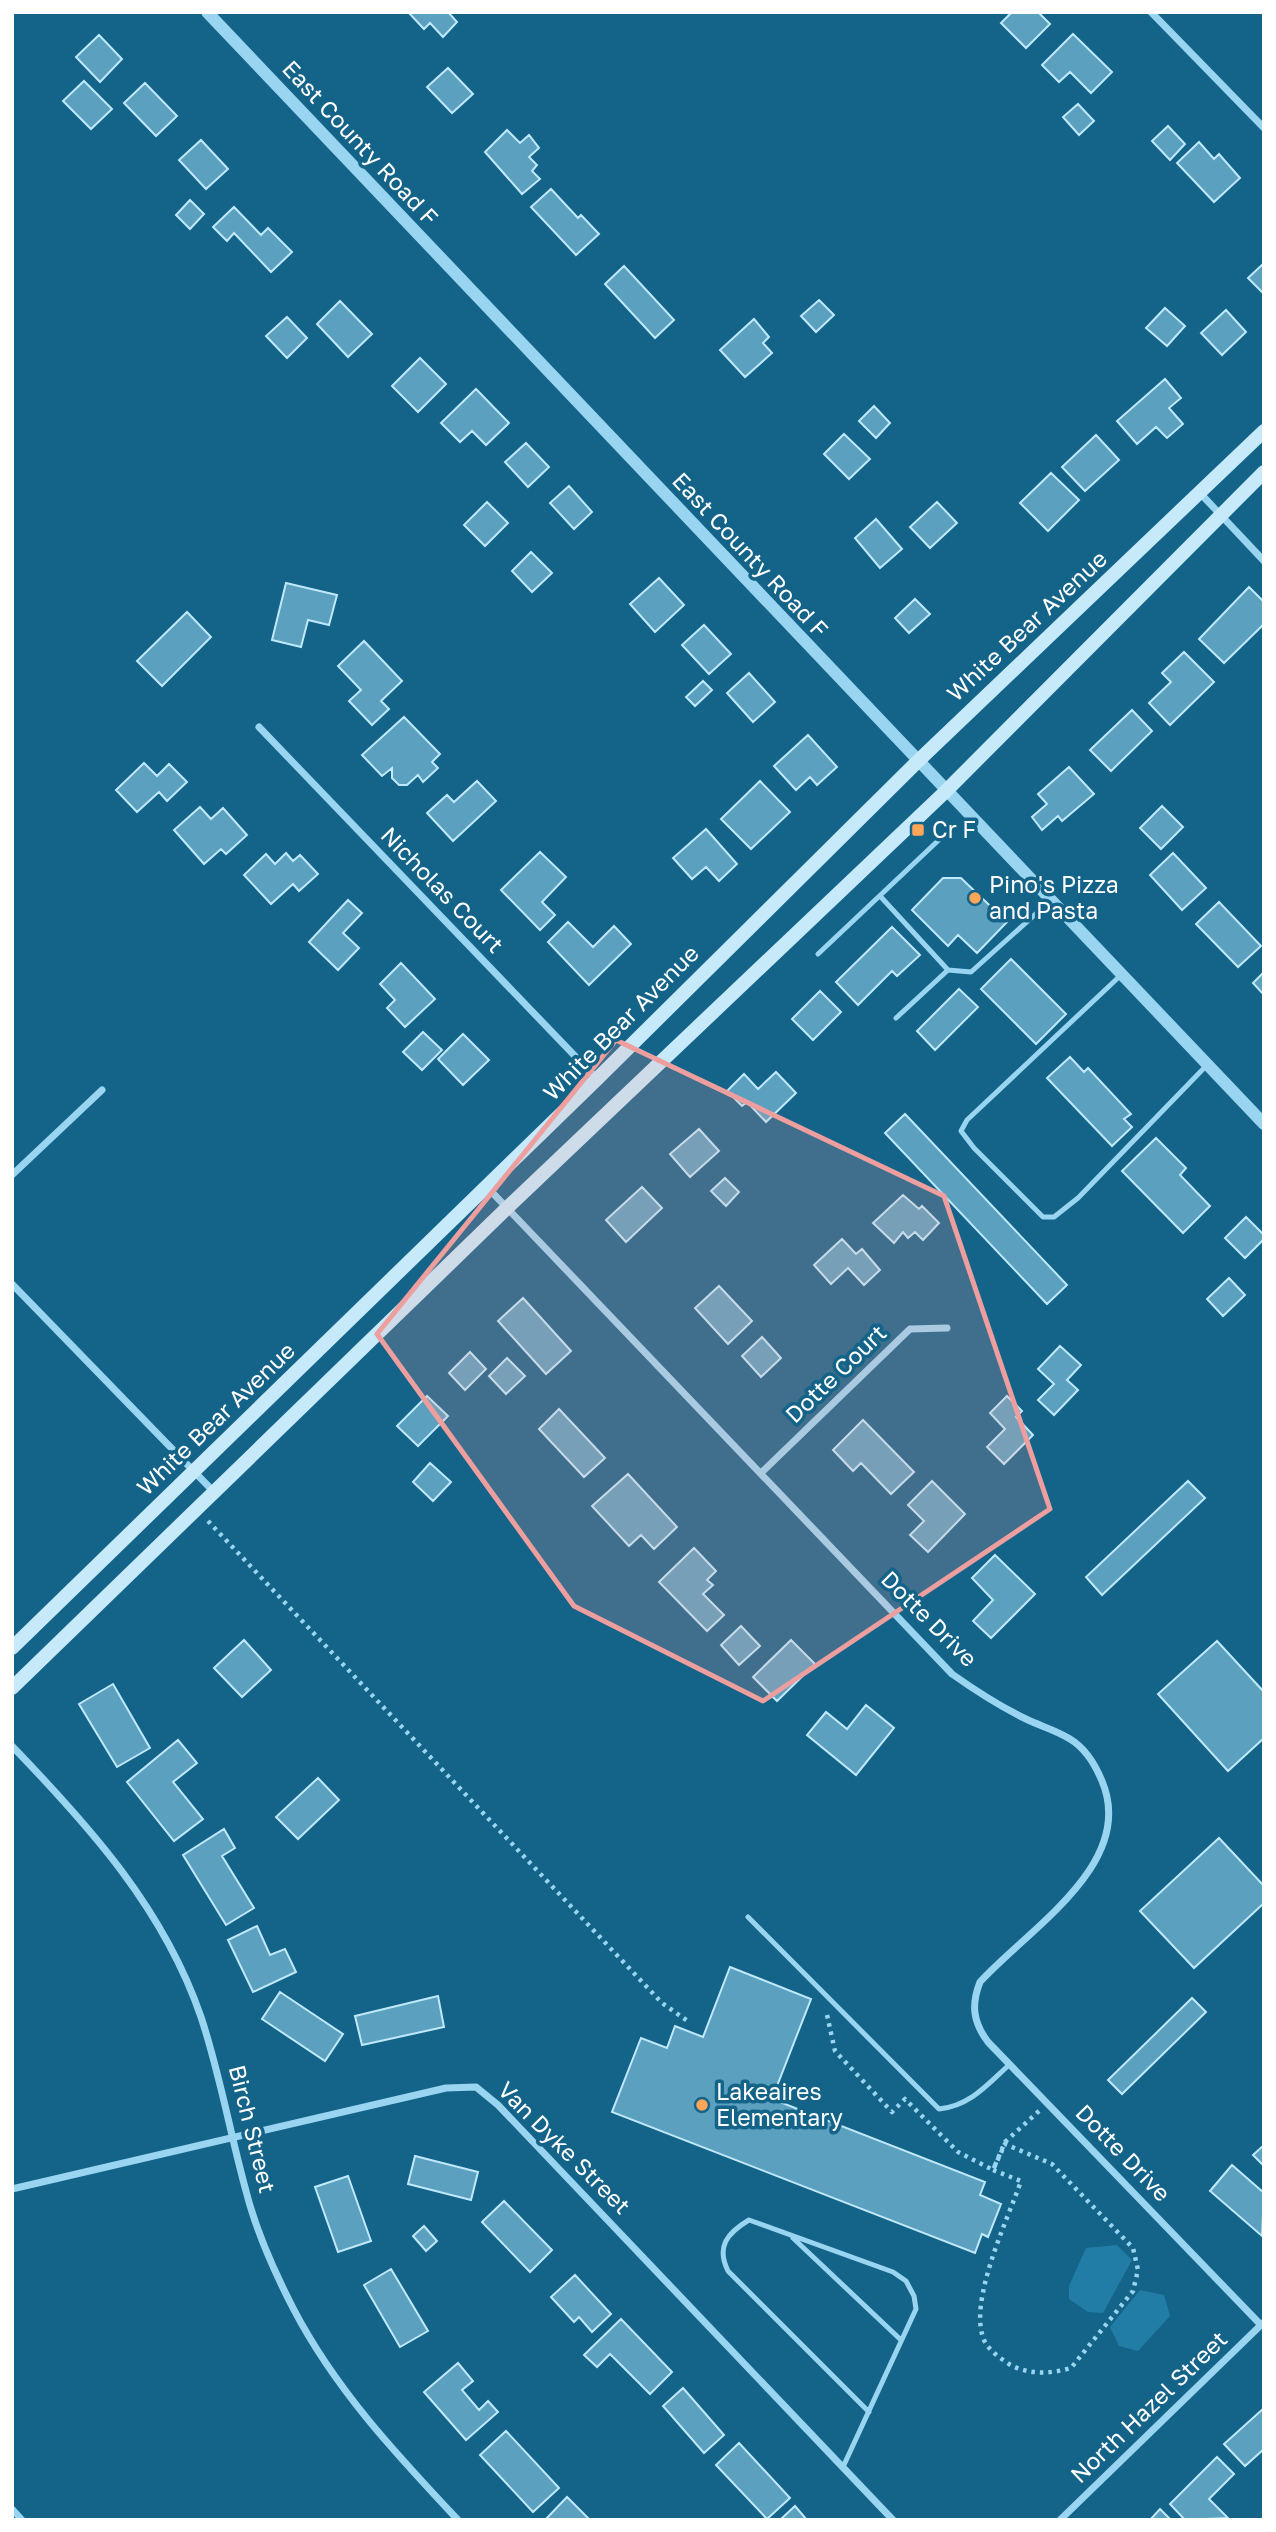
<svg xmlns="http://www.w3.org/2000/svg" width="1276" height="2532" viewBox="0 0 1276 2532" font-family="'Golos Text',sans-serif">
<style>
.green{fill:#227da6}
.building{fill:#5ba0bf;stroke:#bfe9fb;stroke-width:2}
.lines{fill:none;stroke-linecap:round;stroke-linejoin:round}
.path{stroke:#99d5f0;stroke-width:4.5;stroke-dasharray:3.5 5;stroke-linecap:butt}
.service{stroke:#99d5f0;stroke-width:5}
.minor{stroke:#99d5f0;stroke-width:7}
.tertiary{stroke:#99d5f0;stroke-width:12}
.secondary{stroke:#c7eafb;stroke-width:14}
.marked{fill:#ed9e9e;fill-opacity:0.2;stroke:#ed9e9e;stroke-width:5;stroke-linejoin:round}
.poi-dot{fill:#ffa658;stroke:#146388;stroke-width:2.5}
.labels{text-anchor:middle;stroke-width:7;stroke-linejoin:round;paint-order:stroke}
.street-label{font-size:23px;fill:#fff;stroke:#146388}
.poi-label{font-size:23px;fill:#fff;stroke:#146388;text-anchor:start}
</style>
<rect width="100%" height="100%" fill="#146388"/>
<path class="green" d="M1117 2245 1132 2260 1103 2313 1088 2312 1069 2299V2286L1086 2248Z
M1140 2290 1164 2295 1170 2316 1138 2351 1119 2346 1110 2327Z"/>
<path class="building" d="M408 12H448L457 22 443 37 430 23 424 29Z
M1012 12H1038L1050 24 1026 48 1001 23Z
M1073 34 1112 72 1091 93 1070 72 1059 82 1042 65Z
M99 35 122 59 100 82 76 57Z
M448 68 473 94 452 113 427 87Z
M84 81 112 109 91 129 63 101Z
M145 83 177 116 156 136 124 103Z
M1078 104 1094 121 1079 135 1063 117Z
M1168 126 1185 144 1170 160 1152 141Z
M507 130 520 143 529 135 539 148 529 157 537 165 532 171 540 179 522 194 485 152Z
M201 140 228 169 206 189 179 160Z
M1199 142 1214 159 1219 154 1240 178 1214 202 1177 163Z
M551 189 578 218 581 215 599 234 576 255 531 207Z
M190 200 204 214 190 229 176 215Z
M234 207 261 235 268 228 292 252 271 272 234 233 227 241 213 227Z
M1264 263V294L1248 278Z
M624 266 674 320 655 338 605 284Z
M819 300 834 315 816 332 801 316Z
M340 301 372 334 348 357 317 324Z
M1165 308 1185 326 1167 346 1146 328Z
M1226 310 1246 332 1222 355 1201 333Z
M287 317 307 338 287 358 266 336Z
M754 319 769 337 763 343 772 353 745 377 720 350Z
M420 358 446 384 418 412 392 386Z
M1165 379 1181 398 1169 408 1183 424 1167 438 1156 427 1137 444 1117 421Z
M476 389 509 423 486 445 472 431 460 442 441 423Z
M874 406 890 423 876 438 859 421Z
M844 434 870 459 849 479 824 454Z
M1096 435 1119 460 1085 491 1062 467Z
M526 443 549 467 528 487 505 462Z
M1051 473 1079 500 1048 531 1020 503Z
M569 486 592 512 574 529 550 503Z
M487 502 508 523 485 546 464 525Z
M937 502 957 523 930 548 910 527Z
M876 519 902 549 880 568 855 538Z
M531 552 552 573 532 592 512 571Z
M659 578 684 605 655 632 630 604Z
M286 583 337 595 329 625 308 620 301 647 272 640Z
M1249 587 1264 602V624L1224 663 1199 639Z
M915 599 930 614 909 633 895 618Z
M187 612 211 637 162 686 137 661Z
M704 625 731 654 709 674 682 645Z
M364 641 402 681 381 701 389 709 372 725 349 701 361 690 338 666Z
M1184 652 1214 682 1170 725 1149 703 1171 682 1162 673Z
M749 673 775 702 753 722 727 693Z
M703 681 712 690 695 706 686 697Z
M1132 710 1152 731 1111 771 1090 750Z
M404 717 440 754 432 762 438 768 423 782 418 775 407 785H399L392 778V768L382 776 362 755Z
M808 735 837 767 817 785 810 777 796 790 774 766Z
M144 763 157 776 169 764 187 782 167 801 159 792 137 812 116 790Z
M1069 767 1094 794 1062 821 1058 816 1042 830 1032 817 1047 804 1038 794Z
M477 781 496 801 453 841 427 813 447 795 454 802Z
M760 781 790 812 751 849 721 819Z
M1162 806 1183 827 1161 849 1140 828Z
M200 807 211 819 223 808 247 835 226 854 221 849 204 864 174 830Z
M706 829 737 864 719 881 706 867 692 879 673 858Z
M540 852 566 877 542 902 555 915 540 930 501 890Z
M286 853 293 861 300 855 318 874 299 891 293 884 271 904 244 875 266 854 275 864Z
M1173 853 1206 888 1182 910 1150 875Z
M943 878H961L1007 922 977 953 958 935 948 946 912 910Z
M348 900 362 913 343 933 359 948 338 970 309 942Z
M1219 902 1261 946 1238 967 1196 924Z
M568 922 593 947 614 926 631 944 589 985 548 942Z
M892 927 920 955 897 976 892 971 858 1005 836 982Z
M1011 959 1066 1014 1036 1044 981 989Z
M401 963 435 999 405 1027 387 1008 395 1000 380 984Z
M1264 972V995L1253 983Z
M959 989 978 1007 935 1050 917 1031Z
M820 991 841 1012 813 1040 792 1019Z
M423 1032 442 1050 422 1070 403 1052Z
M463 1034 489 1060 463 1085 438 1059Z
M1070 1057 1084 1072 1088 1068 1131 1114 1124 1119 1132 1127 1112 1146 1047 1078Z
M776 1072 796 1093 766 1122 747 1102 742 1106 727 1091 744 1074 758 1089Z
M905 1114 1067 1285 1047 1304 885 1133Z
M699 1129 719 1151 690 1177 670 1154Z
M1156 1138 1186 1168 1180 1175 1210 1206 1183 1233 1122 1171Z
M725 1178 739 1192 726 1206 711 1191Z
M642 1187 662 1208 626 1242 606 1220Z
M903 1195 919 1209 922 1206 939 1223 923 1240 915 1232 908 1238 903 1232 894 1243 873 1223Z
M1246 1217 1264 1235V1239L1245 1258 1225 1238Z
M842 1239 856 1254 862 1249 880 1270 864 1285 848 1268 831 1284 814 1265Z
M1229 1278 1245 1295 1223 1316 1207 1299Z
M719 1286 752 1321 728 1344 695 1308Z
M523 1298 571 1351 546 1374 498 1321Z
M762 1337 781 1358 761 1377 742 1356Z
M1060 1346 1081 1365 1067 1380 1078 1390 1054 1415 1038 1400 1054 1384 1038 1369Z
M470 1352 486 1369 465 1390 449 1373Z
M507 1358 525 1376 506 1394 489 1376Z
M427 1396 448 1416 418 1446 397 1426Z
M1007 1396 1022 1411 1016 1417 1033 1435 1004 1464 987 1447 1005 1429 990 1413Z
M559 1409 605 1458 584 1477 539 1429Z
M863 1420 914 1472 891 1494 861 1463 853 1471 833 1450Z
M430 1463 451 1482 433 1501 413 1482Z
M628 1474 677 1527 654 1549 641 1535 629 1546 592 1506Z
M932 1481 965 1514 928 1552 910 1535 924 1521 908 1505Z
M1188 1481 1205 1498 1102 1595 1086 1577Z
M694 1548 716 1571 707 1580 713 1585 703 1594 724 1615 707 1631 659 1582Z
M995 1555 1035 1594 991 1638 973 1621 993 1600 972 1578Z
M741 1626 760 1646 739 1665 721 1645Z
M244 1640 271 1670 242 1697 214 1668Z
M791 1640 815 1664 777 1701 753 1677Z
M1217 1641 1264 1692V1738L1228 1771 1158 1694Z
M113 1684 150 1748 117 1767 79 1704Z
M866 1705 894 1728 856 1775 807 1735 826 1712 847 1729Z
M178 1740 197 1763 173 1782 203 1819 174 1841 127 1782Z
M318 1778 339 1800 298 1839 276 1817Z
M224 1829 235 1848 222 1856 254 1908 226 1925 183 1855Z
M1219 1838 1264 1886V1903L1194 1968 1140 1911Z
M257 1926 270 1955 285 1949 296 1972 253 1992 228 1940Z
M730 1967 811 1999 772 2099 985 2182 980 2195 1001 2204 988 2237 982 2234 975 2253 612 2112 641 2038 667 2048 675 2026 703 2037Z
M280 1992 343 2034 325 2061 262 2019Z
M438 1996 444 2027 362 2045 355 2016Z
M1192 1998 1206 2012 1122 2094 1108 2080Z
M1264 2145V2166L1253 2155Z
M415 2156 478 2172 471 2200 408 2184Z
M1232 2165 1264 2193 1262 2236 1210 2191Z
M348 2176 371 2241 338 2252 315 2187Z
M504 2201 552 2250 530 2272 482 2222Z
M424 2226 437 2241 426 2251 413 2236Z
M391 2269 428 2331 400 2347 364 2285Z
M575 2275 611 2314 592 2332 579 2317 574 2322 551 2297Z
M621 2319 672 2372 650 2394 610 2354 597 2367 584 2355Z
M458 2363 473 2381 462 2390 479 2410 488 2401 498 2412 466 2440 424 2392Z
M683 2388 724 2435 704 2453 663 2406Z
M1264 2408V2449L1245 2466 1224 2444Z
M506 2431 559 2488 533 2512 480 2455Z
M739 2443 790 2498 767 2519 716 2465Z
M1217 2457 1234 2474 1209 2499 1228 2518 1185 2520 1170 2504Z
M567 2497 590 2520H545Z
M795 2506 807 2520H780Z
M1160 2509 1171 2520H1150Z"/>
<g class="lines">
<path class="path" d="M158 1469 166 1477
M208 1521 662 2003 689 2022
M827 2015 835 2051 892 2112 905 2099 958 2152 993 2170 1005 2144 1052 2164 1133 2248 1138 2270 1133 2291 1071 2368C1050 2374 1028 2375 1009 2364 1000 2358 990 2351 985 2342 966 2305 1008 2219 1021 2181L993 2170 1005 2142 1039 2111"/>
<path class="service" d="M880 896 948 970
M818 954 943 836
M1121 975 967 1120 961 1131 974 1148 1043 1217H1054L1078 1198 1207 1065
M896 1018 948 970 971 972 1050 901
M748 1917 939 2109C970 2106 988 2084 1010 2064
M793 2238 901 2340
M843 2467 916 2309 914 2296 906 2281 893 2272 749 2220C727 2233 716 2247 728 2271L869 2412"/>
<path class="minor" d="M1151 12 1264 128
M1200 493 1264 561
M259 727 597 1079
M12 1175 102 1090
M487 1187 952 1674C976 1691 999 1706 1026 1719 1040 1726 1056 1730 1070 1739 1085 1748 1095 1764 1102 1781 1137 1864 1028 1929 980 1982 971 2005 973 2022 988 2042L1261 2325
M12 1284 214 1492
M761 1473 910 1329 947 1328
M12 1746C90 1827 164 1909 201 2017 220 2074 230 2133 246 2191 256 2231 274 2271 293 2308 335 2389 396 2454 458 2520
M12 2189 446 2088 476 2087 498 2105 893 2520
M12 2509 22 2520
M1060 2520 1263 2323"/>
<path class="tertiary" d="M207 12 1264 1124"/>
<path class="secondary" d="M12 1648 597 1079 917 762 1264 431
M12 1688 507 1208 945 792 1264 472"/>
</g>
<path class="marked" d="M616 1040 944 1196 1050 1509 763 1701 574 1606 377 1334Z"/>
<g class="poi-dot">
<rect x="911" y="823" width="14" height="14" rx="3.5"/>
<circle cx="975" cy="898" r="7"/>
<circle cx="702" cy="2105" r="7"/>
</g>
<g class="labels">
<g class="street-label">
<text transform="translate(360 143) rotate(47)" y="8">East County Road F</text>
<text transform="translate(750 555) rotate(47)" y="8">East County Road F</text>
<text transform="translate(1027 626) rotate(-43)" y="8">White Bear Avenue</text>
<text transform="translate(442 890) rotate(46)" y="8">Nicholas Court</text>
<text transform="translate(621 1023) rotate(-45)" y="8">White Bear Avenue</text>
<text transform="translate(836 1374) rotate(-44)" y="8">Dotte Court</text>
<text transform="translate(216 1419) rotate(-44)" y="8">White Bear Avenue</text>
<text transform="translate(929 1619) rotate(45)" y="8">Dotte Drive</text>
<text transform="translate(252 2129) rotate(76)" y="8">Birch Street</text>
<text transform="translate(564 2148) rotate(45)" y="8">Van Dyke Street</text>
<text transform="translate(1123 2153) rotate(46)" y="8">Dotte Drive</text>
<text transform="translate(1149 2407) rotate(-44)" y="8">North Hazel Street</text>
</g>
<g class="poi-label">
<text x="932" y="838">Cr F</text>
<text x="989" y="893">Pino's Pizza<tspan x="989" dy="26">and Pasta</tspan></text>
<text x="716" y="2100">Lakeaires<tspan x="716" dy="26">Elementary</tspan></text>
</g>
</g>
<rect width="1276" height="2532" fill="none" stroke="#ffffff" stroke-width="28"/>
</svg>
